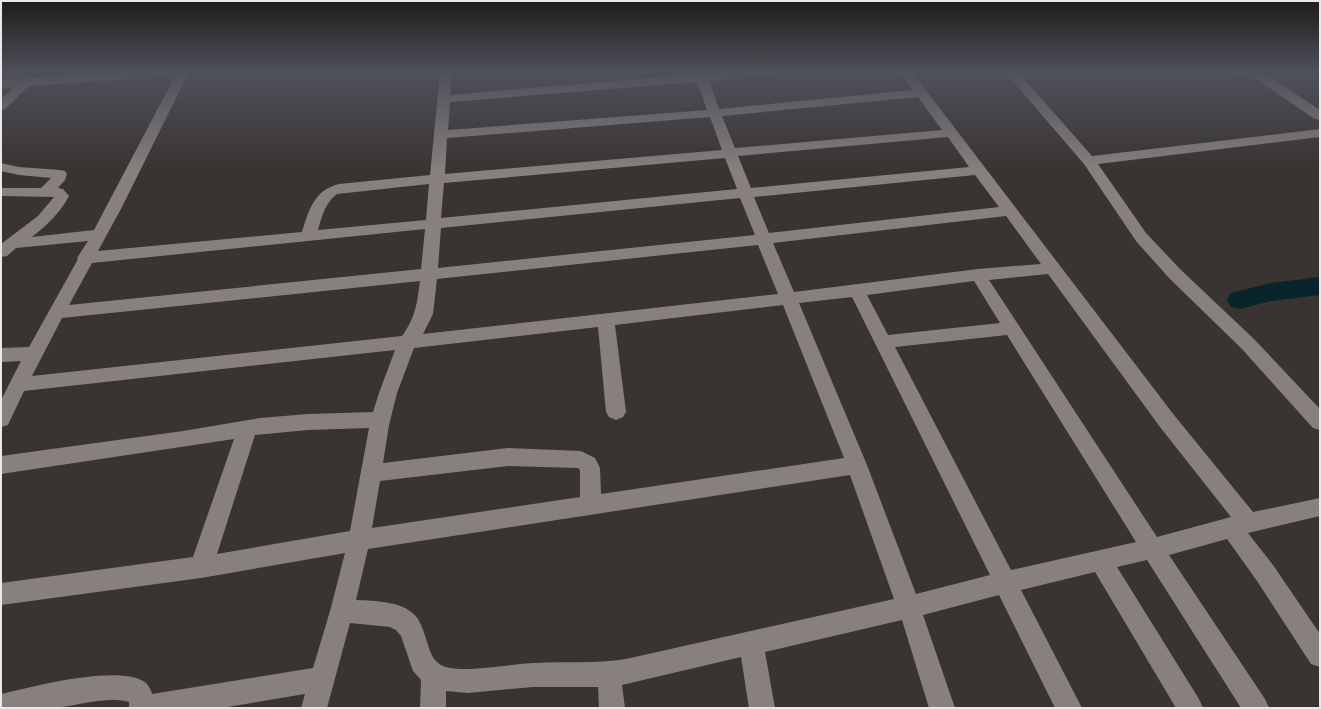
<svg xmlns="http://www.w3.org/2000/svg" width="1321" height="709" viewBox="0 0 1321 709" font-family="'IBM Plex Sans',sans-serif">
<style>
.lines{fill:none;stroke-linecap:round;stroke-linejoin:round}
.river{fill:#09242a;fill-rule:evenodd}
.street{fill:#87807e;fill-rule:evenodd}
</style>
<rect width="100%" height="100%" fill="#393331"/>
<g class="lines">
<path class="river" d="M1320 277V295L1271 301 1240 309 1231 307 1227 300 1231 293 1271 283Z"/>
<path class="street" d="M118 72H189L122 207 98 251 302 232C309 210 314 190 339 184L430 175 440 72H452L450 95 695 74 694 72H774L768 76 709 81 719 109 913 90 900 72H912L1174 415 1253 512 1320 498V516L1248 533 1273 565 1320 634V667L1311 664 1257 581 1227 539 1169 555 1265 699 1269 708H1241L1147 560 1117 567 1199 699 1203 708H1176L1095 572 1021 590 1082 708H1055L999 595 923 615 955 708H929L902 620 765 652 775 708H749L741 657 622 685 625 708H599L598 687H533L468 693 446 691V708H420L421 680 413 671 401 636 396 630 390 627 350 623 327 708H301L305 694 222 708H129V702C105 696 79 706 54 708 37 709 19 708 1 708V694C31 687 122 663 146 683 149 686 151 690 152 694L313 668 330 611 345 553 201 578 1 605V583L193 557 234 439 1 474V456L183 431 260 418 308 414 373 412 379 393 395 350 24 391 8 425 1 427V400L21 361 1 362V348L29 347 78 259 77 258 88 241 16 248 7 256 1 257V244L38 216 54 197 1 196V188H41L51 178 19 175 1 171V163L19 167 60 170 65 171 67 174 65 180 58 188 63 189 69 196C60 213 47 225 32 237L94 230 175 76 29 86 5 109 1 110V99L14 87 1 88V80L22 79 28 76 33 78ZM697 82 707 110 448 130 450 102ZM918 97 942 130 735 148 722 116ZM710 117 722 150 445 174 447 138ZM948 137 969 167 751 188 738 156ZM725 158 737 189 441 218 444 183ZM975 175 999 207 769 233 754 197ZM429 184 426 220 318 230C322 216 325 203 337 194ZM740 198 755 235 438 268 441 228ZM1006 216 1041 264 978 269 794 292 773 243ZM425 229 421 269 69 305 92 263ZM758 245 778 294 423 334 433 314 437 279ZM1048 274 1160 427 1231 517 1157 537 989 280ZM420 281C417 303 416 317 402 336L32 376 62 318ZM974 281 1000 323 888 335 867 295ZM852 297 990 575 916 594 867 465 799 303ZM783 305 844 458 601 494 600 468 595 458 581 451 508 448 383 463 389 425 397 393 414 348 598 327 606 412 609 417 616 420 623 417 626 412 615 325ZM1007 335 1136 542 1011 570 895 347ZM369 428 350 531 217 554 255 435 308 430ZM508 466 578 468 580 470V497L372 528 380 481ZM850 475 894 599 626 659C596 664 566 661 535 663 514 663 457 675 441 665 432 660 430 651 427 642 425 635 422 626 418 619 406 601 376 601 356 600L368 549Z
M1005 72H1018L1092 156 1320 129V137L1098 164 1146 233 1181 270 1254 339 1320 409V430L1313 428 1242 349 1169 278 1136 241 1084 164Z
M1228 72 1264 73 1320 110V120L1315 119 1256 79 1234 76Z"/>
</g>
<linearGradient id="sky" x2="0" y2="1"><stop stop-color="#1f1c1b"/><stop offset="0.42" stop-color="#4e505a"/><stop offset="1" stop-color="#4e505a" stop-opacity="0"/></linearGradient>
<rect width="1321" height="172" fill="url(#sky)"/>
<rect width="1321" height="709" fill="none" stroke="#ece8e7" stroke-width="4"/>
</svg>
